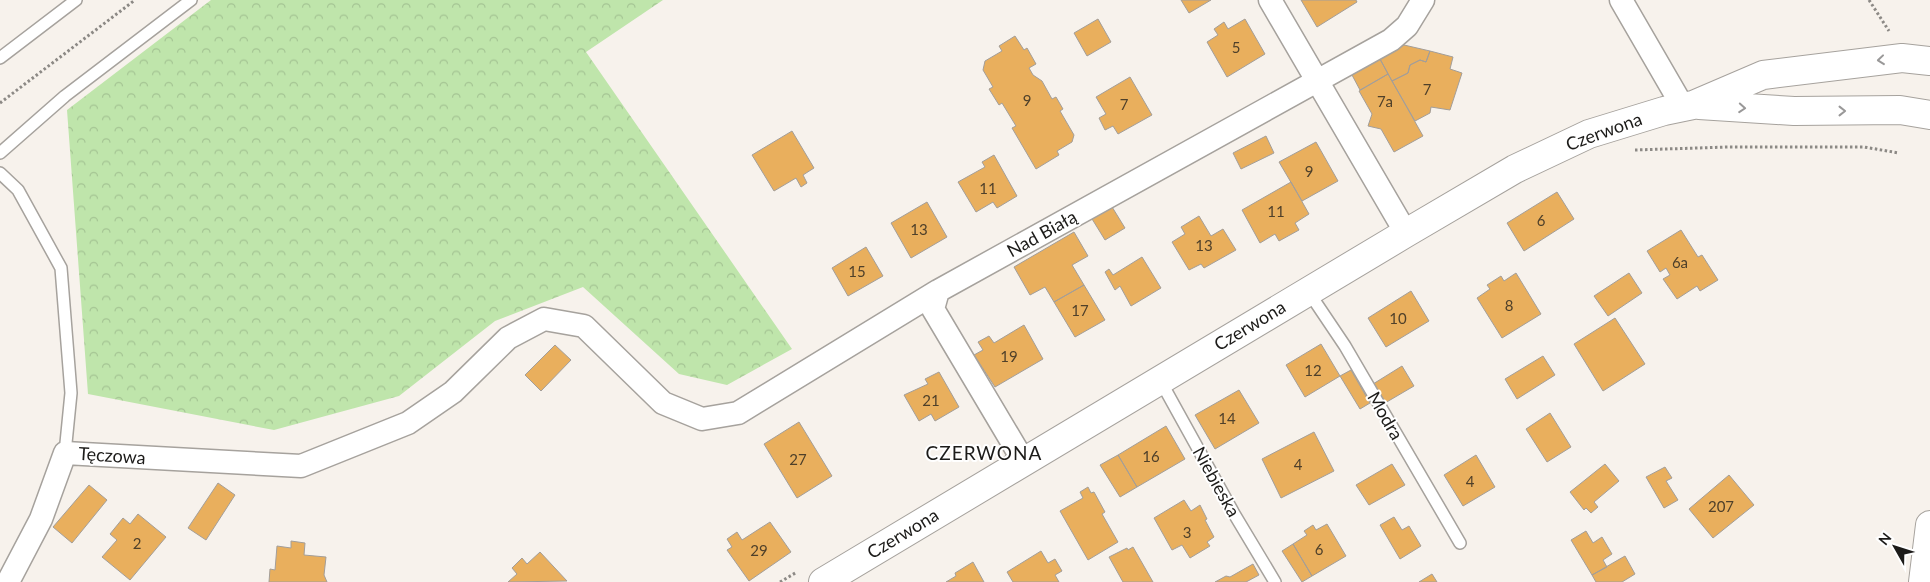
<svg xmlns="http://www.w3.org/2000/svg" width="1930" height="582" viewBox="0 0 1930 582" font-family="Lato,sans-serif">
<style>
.forest{fill:url(#forest-crowns)}
.building{fill:#e9af5d;stroke:#a39e99}
.lines{fill:none;stroke-linecap:round;stroke-linejoin:round}
.lane-casing{stroke:#a6a29d;stroke-width:14}
.street-casing{stroke:#a6a29d;stroke-width:25}
.secondary-casing{stroke:#a6a29d;stroke-width:30}
.path{stroke:#8c8985;stroke-width:3;stroke-dasharray:2.5 2.5;stroke-linecap:butt}
.lane{stroke:#fff;stroke-width:11}
.street{stroke:#fff;stroke-width:22}
.secondary{stroke:#fff;stroke-width:28}
.oneway{stroke:#999898}
.labels{text-anchor:middle;stroke-width:4;stroke-linejoin:round;paint-order:stroke}
.number-label{font-size:15px;fill:#4f402a}
.street-label{font-size:18px;fill:#1c1b19;stroke:#fff}
.neighbourhood-label{font-size:19px;letter-spacing:1px;fill:#1c1b19;stroke:#fff}
</style>
<defs>
<pattern id="forest-crowns" width="20" height="18" patternUnits="userSpaceOnUse" patternTransform="scale(1.25)"><rect width="20" height="18" fill="#bfe5ab"/><path d="M2 6a3 3 0 1 1 6 0M12 15a3 3 0 1 1 6 0" fill="none" stroke="#a4c493"/></pattern>
</defs>
<rect width="100%" height="100%" fill="#f7f2ec"/>
<path class="forest" d="M211 0H663L586 52 792 349 727 385 679 374 583 287 495 321 399 396 274 430 88 394 67 110Z"/>
<path class="building" d="M1181 0H1211L1189 13Z
M1301 0H1356L1357 2 1317 27Z
M1098 19 1111 42 1087 56 1074 33Z
M1245 19 1265 54 1227 77 1207 42 1218 35 1214 29 1224 22 1228 29Z
M1015 36 1024 50 1027 48 1036 64 1029 68 1033 75 1042 81 1052 99 1056 97 1063 109 1060 111 1074 135 1072 142 1057 151 1059 155 1036 169 1012 128 1016 126 1002 103 999 105 989 89 993 87 983 70 985 61 1002 51 999 46Z
M1404 45 1430 51 1426 62 1420 60 1410 65 1408 73 1392 81 1380 59Z
M1430 51 1453 57 1450 69 1462 73 1450 110 1431 107 1430 113 1415 121 1392 81 1408 73 1410 65 1420 60 1426 62Z
M1380 59 1388 74 1360 90 1352 75Z
M1388 74 1423 136 1394 152 1381 129 1368 126 1372 114 1359 91Z
M1130 77 1152 115 1118 134 1113 126 1105 130 1099 118 1106 114 1096 97Z
M792 131 814 168 803 175 807 183 801 187 796 178 774 191 752 155Z
M1266 136 1274 153 1241 169 1233 153Z
M1316 142 1338 181 1302 201 1279 162Z
M994 155 1017 196 997 208 993 202 976 212 958 182 985 167 982 162Z
M1291 182 1309 214 1295 223 1299 230 1279 241 1275 234 1260 243 1242 210Z
M1557 192 1574 219 1524 251 1507 223Z
M927 202 947 237 911 258 891 223Z
M1109 202 1125 228 1105 240 1089 214Z
M1199 216 1211 236 1223 229 1236 250 1204 268 1201 264 1189 270 1172 242 1185 234 1181 227Z
M1681 230 1698 257 1702 255 1718 280 1700 291 1697 286 1677 299 1663 279 1670 275 1666 268 1660 272 1647 251Z
M1074 232 1088 256 1072 265 1084 285 1054 302 1045 287 1030 295 1014 267Z
M866 247 883 276 848 296 832 268Z
M1142 257 1161 288 1131 306 1120 286 1115 290 1105 272 1109 269 1113 275Z
M1516 273 1541 314 1502 338 1477 298 1490 289 1487 285 1501 276 1504 281Z
M1629 273 1642 293 1608 316 1594 296Z
M1084 285 1105 320 1075 337 1054 302Z
M1411 291 1429 321 1386 347 1368 318Z
M1615 318 1645 364 1603 391 1574 344Z
M1024 325 1043 359 995 387 974 355 983 350 978 342 989 336 994 343Z
M1321 344 1340 376 1305 397 1286 365Z
M555 345 571 360 541 391 525 375Z
M1543 356 1555 375 1517 399 1505 379Z
M1402 366 1414 386 1385 403 1373 384Z
M1351 370 1370 403 1360 409 1340 376Z
M939 372 959 407 935 421 931 414 919 421 904 395 928 384 925 379Z
M1239 390 1259 423 1215 449 1195 415Z
M1550 413 1571 447 1547 462 1526 429Z
M799 422 832 476 797 498 764 444Z
M1166 426 1185 459 1137 487 1118 455Z
M1314 432 1334 471 1281 498 1262 459Z
M1118 455 1137 487 1120 497 1100 465Z
M1476 455 1495 487 1463 506 1444 475Z
M1392 464 1405 485 1369 505 1356 485Z
M1605 464 1619 481 1594 502 1598 507 1591 513 1586 508 1584 510 1570 492Z
M1665 467 1672 478 1666 481 1678 500 1664 508 1646 477Z
M1729 475 1754 505 1713 538 1689 509Z
M218 483 235 495 206 540 188 528Z
M89 485 107 500 72 543 53 527Z
M1088 487 1091 493 1094 492 1105 512 1102 514 1118 542 1088 560 1060 511 1083 498 1080 492Z
M1184 500 1191 511 1200 505 1207 519 1205 520 1214 537 1207 542 1210 546 1190 558 1182 545 1172 550 1154 518Z
M138 514 166 537 130 580 102 557 117 540 110 534 123 518 130 524Z
M1394 517 1402 530 1409 526 1421 546 1400 559 1380 525Z
M770 522 791 552 749 581 727 550 732 547 727 539 737 532 742 540Z
M1327 524 1346 556 1312 576 1293 544 1307 535 1304 531 1313 525 1316 530Z
M1586 531 1593 543 1602 537 1612 554 1603 560 1607 567 1592 575 1571 540Z
M291 541 305 543 304 555 326 557 324 575 327 582H269L270 569 275 570 277 546 291 548Z
M1293 544 1312 576 1302 582 1282 551Z
M1133 547 1153 582H1123L1109 557 1127 548 1128 550Z
M1041 551 1048 563 1055 559 1062 571 1055 575 1059 582H1013L1007 572Z
M540 552 567 581 508 582 517 574 512 568 522 558 527 564Z
M1625 556 1635 574 1622 582H1596L1592 575Z
M973 562 984 582H946L956 576 955 573Z
M1253 564 1259 575 1246 582H1215L1226 576 1230 577Z
M1432 574 1437 582H1419Z"/>
<g class="lines">
<defs>
<path id="lane" d="M0 58 76 0
M0 153 65 96 191 0
M0 173 18 190 61 268 71 393 65 453
M1308 291 1345 346 1460 543
M1160 380 1233 512 1275 582"/>
<path id="street" d="M1270 0 1406 233
M1621 0 1683 107
M1024 462 933 309 938 291 1391 40 1407 26 1423 0
M8 582 41 519 65 453 301 466 408 423 453 392 508 338 544 319 584 326 663 403 702 419 738 413 938 291"/>
<path id="secondary" d="M1699 105 1794 111 1900 110 1930 115
M823 582 1406 233 1515 169 1589 134 1664 111 1693 105 1763 75 1902 58 1930 61
M1923 582 1930 525"/>
</defs>
<use href="#lane" class="lane-casing"/>
<use href="#street" class="street-casing"/>
<use href="#secondary" class="secondary-casing"/>
<path class="path" d="M1869 0 1889 31
M0 103 135 0
M1635 150 1728 147H1864L1899 153
M780 582 797 572"/>
<use href="#lane" class="lane"/>
<use href="#street" class="street"/>
<use href="#secondary" class="secondary"/>
</g>
<defs><path id="oneway-chevron" d="M-2-3.5L2.5 0L-2 3.5" fill="none" stroke-width="1.6" stroke-linecap="round" stroke-linejoin="round" transform="scale(1.25)"/></defs>
<g class="oneway">
<use href="#oneway-chevron" transform="translate(1881 60) rotate(174)"/>
<use href="#oneway-chevron" transform="translate(1742 108) rotate(4)"/>
<use href="#oneway-chevron" transform="translate(1842 111)"/>
</g>
<g class="labels">
<g class="number-label">
<text x="1236" y="53">5</text>
<text x="1427" y="95">7</text>
<text x="1027" y="106">9</text>
<text x="1385" y="107">7a</text>
<text x="1124" y="110">7</text>
<text x="1309" y="177">9</text>
<text x="988" y="194">11</text>
<text x="1276" y="217">11</text>
<text x="1541" y="226">6</text>
<text x="919" y="235">13</text>
<text x="1204" y="251">13</text>
<text x="1680" y="268">6a</text>
<text x="857" y="277">15</text>
<text x="1509" y="311">8</text>
<text x="1080" y="316">17</text>
<text x="1398" y="324">10</text>
<text x="1009" y="362">19</text>
<text x="1313" y="376">12</text>
<text x="931" y="406">21</text>
<text x="1227" y="424">14</text>
<text x="1151" y="462">16</text>
<text x="798" y="465">27</text>
<text x="1298" y="470">4</text>
<text x="1470" y="487">4</text>
<text x="1721" y="512">207</text>
<text x="1187" y="538">3</text>
<text x="137" y="549">2</text>
<text x="1319" y="555">6</text>
<text x="759" y="556">29</text>
</g>
<g class="street-label">
<text transform="translate(1604 132) rotate(-20)" y="6">Czerwona</text>
<text transform="translate(1042 234) rotate(-29)" y="6">Nad Białą</text>
<text transform="translate(1250 326) rotate(-31)" y="6">Czerwona</text>
<text transform="translate(1385 416) rotate(60)" y="6">Modra</text>
<text transform="translate(112 456) rotate(4)" y="6">Tęczowa</text>
<text transform="translate(1216 482) rotate(61)" y="6">Niebieska</text>
<text transform="translate(903 534) rotate(-31)" y="6">Czerwona</text>
</g>
<g class="neighbourhood-label">
<text x="984" y="460">CZERWONA</text>
</g>
</g>
<g transform="translate(1895 547) rotate(309)" stroke="#ffffff" stroke-width="4" paint-order="stroke">
<path d="M0-4L9 19L0 12L-9 19Z" fill="#1c1b19"/>
<text y="-8" font-size="14" font-weight="bold" text-anchor="middle" fill="#1c1b19">N</text>
</g>
</svg>
